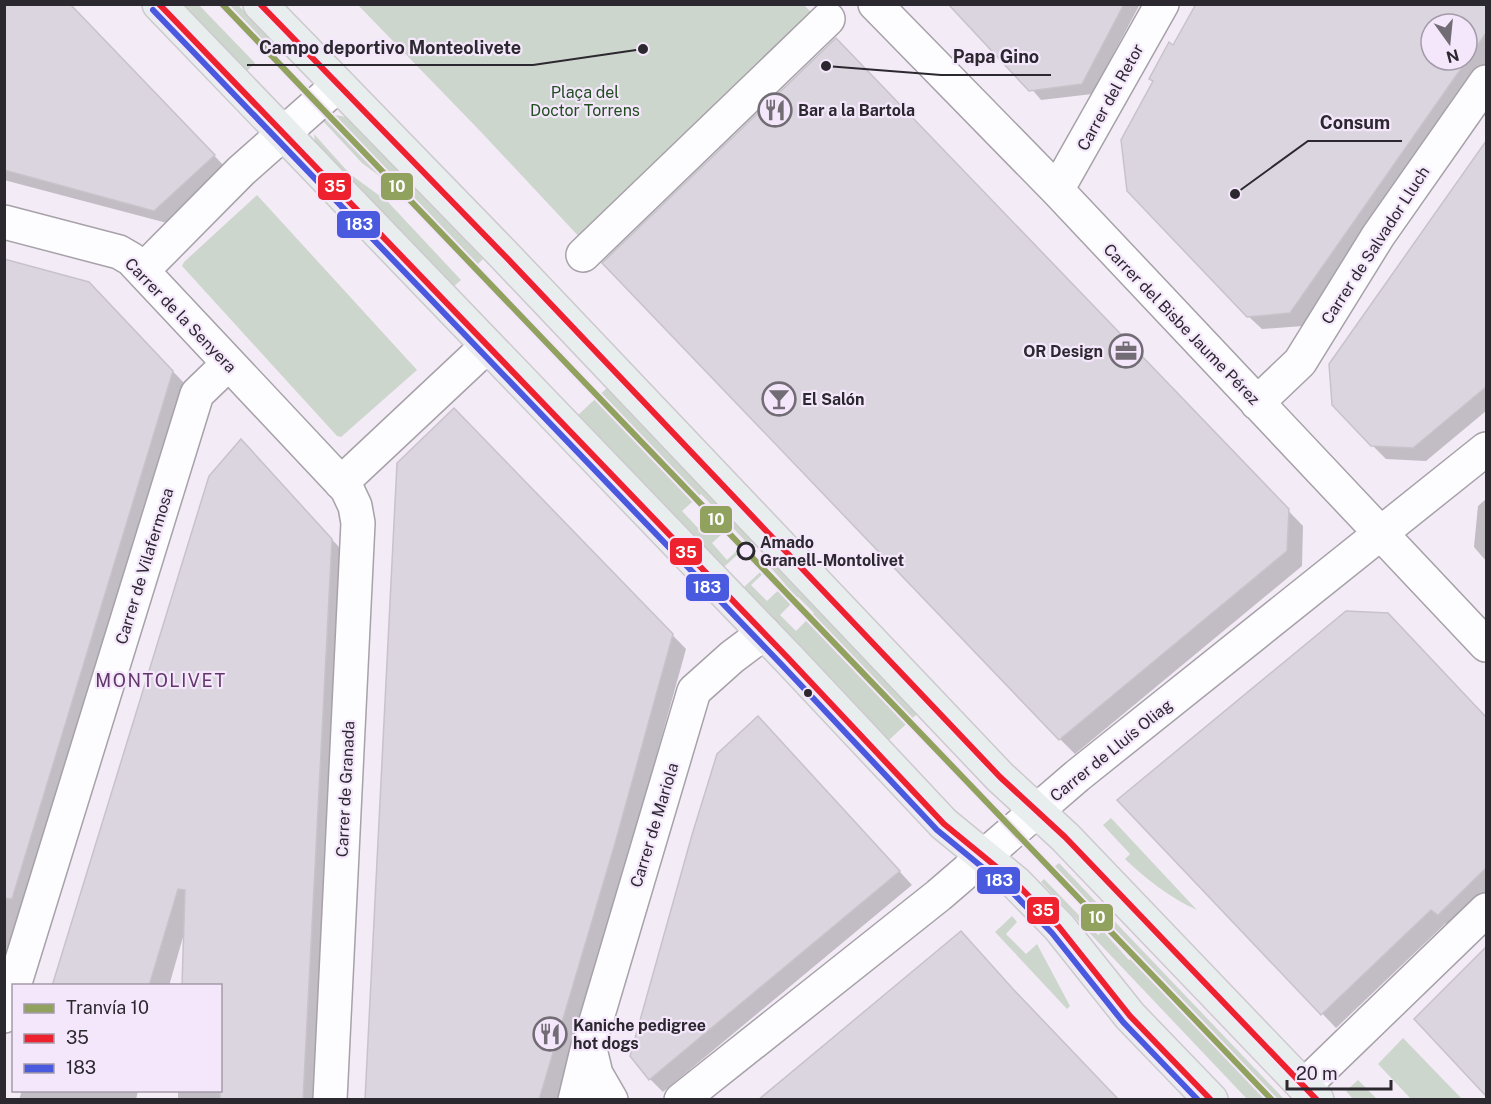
<svg xmlns="http://www.w3.org/2000/svg" width="1491" height="1104" viewBox="0 0 1491 1104" font-family="'Public Sans',sans-serif">
<style>
.green{fill:#cdd6cd;fill-rule:evenodd}
.shadow{fill:#0003;fill-rule:evenodd}
.building{fill:#dad5de;stroke:#c8c3cb;stroke-width:1.5;fill-rule:evenodd}
.lines{fill:none;stroke-linecap:round;stroke-linejoin:round}
.minor-casing{stroke:#a7a1a9;stroke-width:36}
.major-casing{stroke:#cdc9ce;stroke-width:36}
.minor{stroke:#fdfcfe;stroke-width:33}
.major{stroke:#e8eeed;stroke-width:33}
.bus-1-casing{stroke:#f4e7fb;stroke-width:10}
.bus-2-casing{stroke:#f4e7fb;stroke-width:10}
.bus-1{stroke:#ed222e;stroke-width:6}
.bus-2{stroke:#495adf;stroke-width:6}
.tram-1-casing{stroke:#f4e7fb;stroke-width:10}
.tram-1{stroke:#91a25e;stroke-width:6}
.stop-dot{fill:#f4e7fb;stroke:#2c282f;stroke-width:3}
.bus-dot{fill:#2c282f;stroke:#f4e7fb;stroke-width:2}
.labels{text-anchor:middle;stroke-width:4.5;stroke-linejoin:round;paint-order:stroke}
.park-label{font-size:16px;fill:#224d20;stroke:#f4e7fb}
.street-label{font-size:16px;fill:#2c282f;stroke:#f4e7fb}
.poi-label{font-size:16px;font-weight:bold;fill:#2c282f;stroke:#f4e7fb;text-anchor:start}
.stop-label{font-size:16px;font-weight:bold;fill:#2c282f;stroke:#f4e7fb;text-anchor:start}
.neighbourhood-label{font-size:18px;letter-spacing:1.5px;fill:#61356b;stroke:#f4e7fb}
.leader{fill:none;stroke:#2c282f;stroke-width:2}
.callout-dot{fill:#2c282f;stroke:#f4e7fb;stroke-width:2}
.callout-label{font-size:18px;text-anchor:middle;font-weight:bold;fill:#2c282f;stroke:#f4e7fb;stroke-width:4.5;stroke-linejoin:round;paint-order:stroke}
.line-badge{stroke:#f4e7fb;stroke-width:2}
.badge-label{font-size:16px;text-anchor:middle;font-weight:bold;fill:#fff}
</style>
<rect width="100%" height="100%" fill="#f3ebf6"/>
<path class="green" d="M803 4 815 16 582 240 481 132 358 5Z
M181 5H199L255 63 246 72Z
M221 5H238L275 43 265 52Z
M332 115 342 116 349 119 483 259 473 269 400 191 362 163 322 120Z
M314 134 350 174 388 202 461 280 453 287 322 152 315 142Z
M257 195 417 370 341 437 337 436 182 266 184 262Z
M608 387 752 541 724 567 577 416ZM701 494 716 510 698 528 682 511ZM731 526 746 542 727 560 712 543Z
M771 562 917 714 889 740 743 588ZM770 567 785 584 767 601 751 585ZM798 597 814 613 796 631 780 615Z
M1111 818 1197 910C1170 898 1146 879 1125 859L1130 854 1103 825Z
M1059 863 1284 1099H1247L1041 882 1044 879 1098 935 1103 931 1129 960 1136 954 1054 867Z
M1012 916 1017 922 1006 934 1026 954 1037 944 1070 1006 1067 1009 995 932Z
M1403 1038 1462 1099H1411L1378 1064Z
M1358 1080 1377 1099H1353L1346 1091Z"/>
<path class="shadow" d="M4 4H70L226 168 167 223 4 180Z
M961 4H1140L1092 94 1041 100Z
M1197 4H1486V64L1303 326 1262 329 1248 316 1174 47ZM1431 24H1467V60H1431Z
M851 55 1303 526 1302 566 1075 754 1060 739Z
M1486 144V411L1426 461 1386 459 1372 445 1331 364Z
M4 260 101 296 185 384 4 973Z
M454 410 686 649 627 862 557 1100H366Z
M257 456 347 556 319 1100H178V1090H220V986L191 909 169 986H54Z
M1486 499V561L1474 547 1478 506Z
M1402 629 1486 718V895L1452 927 1446 923 1336 1028 1119 800Z
M772 732 912 885 663 1092 650 1079Z
M1486 949V1094L1416 1019Z
M22 1090H138L136 1100H19Z"/>
<path class="building" d="M4 4H70L215 155 154 211 4 170Z
M948 4H1124L1082 84 1029 91Z
M1196 4H1486V33L1290 313 1247 317 1127 191 1121 140 1153 81 1149 79 1169 42 1173 45ZM1431 24H1467V60H1431Z
M836 38 1289 509 1287 551 1059 740 602 263Z
M1486 141V387L1413 448 1371 446 1332 405 1329 364Z
M4 259 89 282 173 371 12 899 4 898Z
M454 408 673 634 614 847 539 1100H365L397 463Z
M241 439 332 539 303 1100H220V986H182L185 890 178 889 149 986H52L209 476Z
M1346 611 1388 613 1486 717V868L1438 915 1431 910 1321 1015 1117 800Z
M758 716 900 871 649 1080 630 1056 692 835 717 754Z
M961 931 1013 989 1119 1100H758Z
M1486 947V1096L1414 1019Z"/>
<g class="lines">
<defs>
<path id="minor" d="M875 4 1057 190 1486 645
M1057 190 1162 4
M4 222 119 252 131 259 347 489 355 506 358 523 330 1100
M583 255 828 19
M143 270 241 171 338 85
M1257 403 1300 362 1378 236 1486 82
M341 483 487 346
M14 986 197 394 228 364
M4 1016 14 987
M1304 1086 1486 910
M575 1100 588 1046
M611 1100 596 1074 589 1045 694 691 732 657 764 633
M681 1100 939 895 1077 776 1486 449"/>
<path id="major" d="M159 4 788 658 944 824 1016 883 1059 927 1130 1016 1211 1100
M260 4 505 256 1000 777 1065 837 1317 1100"/>
</defs>
<use href="#minor" class="minor-casing"/>
<use href="#major" class="major-casing"/>
<use href="#minor" class="minor"/>
<use href="#major" class="major"/>
<defs>
<path id="bus-1" d="M159 4 788 658 944 824 1016 883 1059 927 1130 1016 1211 1100
M260 4 505 256 1000 777 1065 837 1317 1100"/>
<path id="bus-2" d="M153 10 781 664 937 830 1010 890 1052 933 1123 1022 1198 1100"/>
</defs>
<use href="#bus-1" class="bus-1-casing"/>
<use href="#bus-2" class="bus-2-casing"/>
<use href="#bus-1" class="bus-1"/>
<use href="#bus-2" class="bus-2"/>
<defs>
<path id="tram-1" d="M222 4 1272 1100"/>
</defs>
<use href="#tram-1" class="tram-1-casing"/>
<use href="#tram-1" class="tram-1"/>
</g>
<defs>
<symbol id="restaurant-ring" viewBox="-11 -11 22 22"><circle r="9.5" fill="#f4e7fb" stroke="#726c75" stroke-width="1.5"/><path d="M-5-6h1v4h1v-4h1v4h1v-4h1v5L-1.5 .5V6h-2V.5L-5-1ZM5-6V6H3V1.5H1.5Q1.5-4 5-6Z" fill="#726c75"/></symbol>
<symbol id="office-ring" viewBox="-11 -11 22 22"><circle r="9.5" fill="#f4e7fb" stroke="#726c75" stroke-width="1.5"/><path d="M-6-3h4V-5.5h4V-3h4V5H-6ZM-1-4.5V-3h2v-1.5ZM-6 0V1H6V0Z" fill="#726c75"/></symbol>
<symbol id="bar-ring" viewBox="-11 -11 22 22"><circle r="9.5" fill="#f4e7fb" stroke="#726c75" stroke-width="1.5"/><path d="M-6-5H6L.8 .8V4.5H3.5V6h-7V4.5H-.8V.8Z" fill="#726c75"/></symbol>
</defs>
<g fill-rule="evenodd">
<use href="#restaurant-ring" x="756" y="91" width="38" height="38"/>
<use href="#office-ring" x="1107" y="332" width="38" height="38"/>
<use href="#bar-ring" x="760" y="380" width="38" height="38"/>
<use href="#restaurant-ring" x="531" y="1015" width="38" height="38"/>
</g>
<circle class="stop-dot" cx="746" cy="551" r="8"/>
<circle class="bus-dot" cx="808" cy="693" r="5"/>
<g class="labels">
<g class="park-label">
<text x="585" y="98">Plaça del<tspan x="585" dy="18">Doctor Torrens</tspan></text>
</g>
<g class="street-label">
<text transform="translate(1110 97) rotate(-61)" y="6">Carrer del Retor</text>
<text transform="translate(1375 245) rotate(-57)" y="6">Carrer de Salvador Lluch</text>
<text transform="translate(181 315) rotate(46)" y="6">Carrer de la Senyera</text>
<text transform="translate(1182 324) rotate(46)" y="6">Carrer del Bisbe Jaume Pérez</text>
<text transform="translate(144 566) rotate(-73)" y="6">Carrer de Vilafermosa</text>
<text transform="translate(1111 750) rotate(-39)" y="6">Carrer de Lluís Oliag</text>
<text transform="translate(345 789) rotate(-87)" y="6">Carrer de Granada</text>
<text transform="translate(654 825) rotate(-73)" y="6">Carrer de Mariola</text>
</g>
<g class="poi-label">
<text x="798" y="116">Bar a la Bartola</text>
<text x="1103" y="357" text-anchor="end">OR Design</text>
<text x="802" y="405">El Salón</text>
<text x="573" y="1031">Kaniche pedigree<tspan x="573" dy="18">hot dogs</tspan></text>
</g>
<g class="stop-label">
<text x="760" y="548">Amado<tspan x="760" dy="18">Granell-Montolivet</tspan></text>
</g>
<g class="neighbourhood-label">
<text x="161" y="687">MONTOLIVET</text>
</g>
</g>
<path class="leader" d="M643 49L533 65H247M826 66L941 75H1051M1235 194L1308 141H1402"/>
<g class="callout-dot">
<circle cx="643" cy="49" r="6"/>
<circle cx="826" cy="66" r="6"/>
<circle cx="1235" cy="194" r="6"/>
</g>
<g class="callout-label">
<text x="390" y="54">Campo deportivo Monteolivete</text>
<text x="996" y="63">Papa Gino</text>
<text x="1355" y="129">Consum</text>
</g>
<g class="line-badge">
<rect x="317" y="172" width="35" height="29" rx="6" fill="#ed222e"/>
<rect x="380" y="172" width="34" height="29" rx="6" fill="#91a25e"/>
<rect x="336" y="210" width="45" height="29" rx="6" fill="#495adf"/>
<rect x="699" y="505" width="34" height="29" rx="6" fill="#91a25e"/>
<rect x="669" y="537" width="34" height="29" rx="6" fill="#ed222e"/>
<rect x="685" y="573" width="45" height="29" rx="6" fill="#495adf"/>
<rect x="976" y="866" width="45" height="29" rx="6" fill="#495adf"/>
<rect x="1026" y="896" width="34" height="29" rx="6" fill="#ed222e"/>
<rect x="1080" y="903" width="34" height="29" rx="6" fill="#91a25e"/>
</g>
<g class="badge-label">
<text x="335" y="192">35</text>
<text x="397" y="192">10</text>
<text x="359" y="230">183</text>
<text x="716" y="525">10</text>
<text x="686" y="558">35</text>
<text x="707" y="593">183</text>
<text x="999" y="886">183</text>
<text x="1043" y="916">35</text>
<text x="1097" y="923">10</text>
</g>
<rect width="1491" height="1104" fill="none" stroke="#2c282f" stroke-width="12"/>
<rect x="12" y="984" width="210" height="108" fill="#f4e7fb" stroke="#a49ba9" stroke-width="1.5"/>
<rect x="24" y="1004" width="30" height="9" fill="#91a25e" stroke="#a49ba9" stroke-width="1.5"/>
<text x="66" y="1014" font-size="18" fill="#2c282f">Tranvía 10</text>
<rect x="24" y="1034" width="30" height="9" fill="#ed222e" stroke="#a49ba9" stroke-width="1.5"/>
<text x="66" y="1044" font-size="18" fill="#2c282f">35</text>
<rect x="24" y="1064" width="30" height="9" fill="#495adf" stroke="#a49ba9" stroke-width="1.5"/>
<text x="66" y="1074" font-size="18" fill="#2c282f">183</text>
<g transform="translate(1449 42) rotate(165)"><circle r="28" fill="#f4e7fb" stroke="#a49ba9" stroke-width="1.5"/>
<path d="M0-4.5L10 22L0 15L-10 22Z" fill="#726c75"/>
<text y="-9" font-size="16" font-weight="bold" text-anchor="middle" fill="#2c282f">N</text>
</g>
<path d="M1287 1080v9h104v-9" fill="none" stroke="#2c282f" stroke-width="3"/>
<text x="1296" y="1080" font-size="18" fill="#2c282f" stroke="#f4e7fb" stroke-width="4.5" paint-order="stroke">20 m</text>
</svg>
